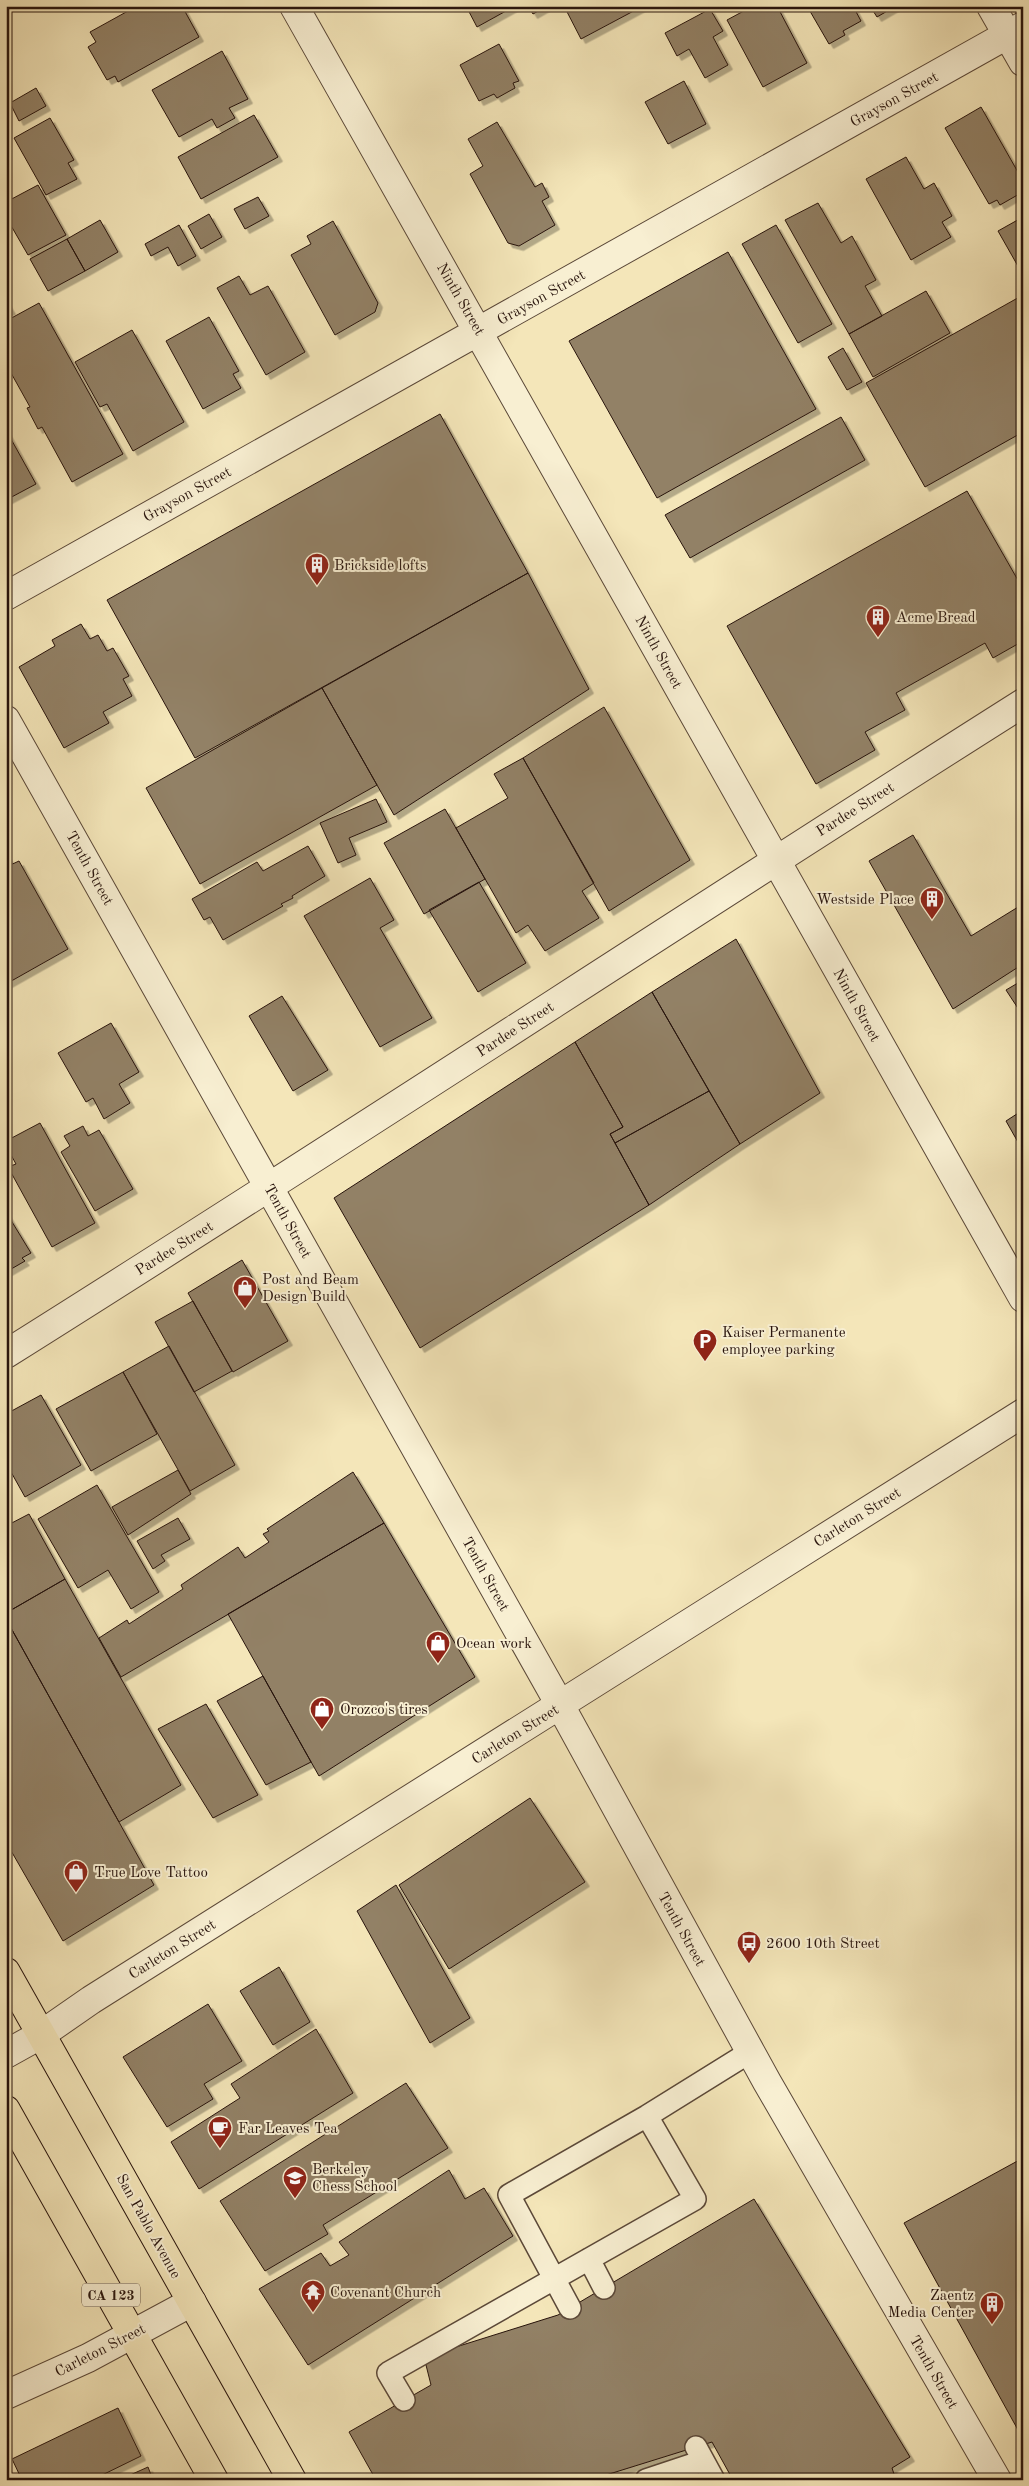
<svg xmlns="http://www.w3.org/2000/svg" width="1029" height="2486" viewBox="0 0 1029 2486" font-family="'Old Standard TT',serif">
<style>
.building{fill:#928166;stroke:#28140d;filter:url(#shadow)}
.lines{fill:none;stroke-linecap:round;stroke-linejoin:round}
.lane-casing{stroke:#5b4838;stroke-width:24}
.street-casing{stroke:#5b4838;stroke-width:30}
.primary-casing{stroke:#28140d;stroke-width:30}
.lane{stroke:#f8efd2;stroke-width:21}
.street{stroke:#f8efd2;stroke-width:28}
.primary{stroke:#f4e6b9;stroke-width:28}
.labels{text-anchor:middle;stroke-width:4;stroke-linejoin:round;paint-order:stroke}
.shield{fill:#f8efd2;stroke:#665648;stroke-width:1}
.shield-label{font-size:14px;font-weight:bold;fill:#28140d}
.street-label{font-size:15px;fill:#28140d;stroke:#f8efd2}
.poi-label{font-size:15px;fill:#28140d;stroke:#f8efd2;text-anchor:start}
</style>
<defs>
<filter id="shadow"><feDropShadow dx="4.5" dy="4.5" stdDeviation="0" flood-color="#0004"/></filter>
</defs>
<rect width="100%" height="100%" fill="#f4e6b9"/>
<filter id="stains"><feTurbulence type="fractalNoise" baseFrequency=".004" numOctaves="4"/><feColorMatrix values="0 0 0 0 .2 0 0 0 0 .09 0 0 0 0 .02 0 0 0 .5 -.17"/></filter>
<radialGradient id="worn" r=".72"><stop offset=".6" stop-color="#630" stop-opacity="0"/><stop offset="1" stop-color="#630" stop-opacity=".3"/></radialGradient>
<path class="building" d="M137 6H182L199 37 118 82 115 76 107 80 88 47 96 42 90 32Z
M466 6H515L477 27Z
M528 6H547L533 14Z
M564 6H643L581 39Z
M753 6H777L807 63 763 87 727 20Z
M807 6H853L861 21 843 31 845 35 829 44Z
M870 6H896L877 17Z
M710 9 723 31 713 37 728 65 705 78 689 49 677 56 665 33Z
M499 44 519 81 513 83 515 88 497 98 494 94 479 101 460 65Z
M222 51 248 99 229 108 235 118 217 128 212 119 179 137 152 90Z
M684 81 706 124 668 144 645 102Z
M36 88 46 106 19 121 10 103Z
M981 107 1023 181V186L1018 188 1021 193 1000 205 997 200 989 204 945 128Z
M254 115 278 157 201 199 178 157Z
M50 118 74 160 68 163 77 179 46 195 14 138Z
M497 122 535 187 542 183 549 197 542 201 555 225 519 246 508 243 470 174 483 166 468 139Z
M906 157 924 189 934 183 952 216 942 222 951 237 911 260 866 179Z
M38 185 66 235 28 255 6 217V202Z
M258 197 269 216 245 229 234 209Z
M818 203 841 243 852 236 876 280 865 286 882 316 849 334 785 220Z
M209 214 222 237 201 249 188 226Z
M1023 217V275L998 231Z
M100 220 118 252 85 271 67 239Z
M333 221 378 303 375 312 335 335 291 255 311 244 307 236Z
M179 225 196 256 178 266 168 247 151 256 145 244Z
M776 225 832 324 798 343 742 244Z
M67 239 85 271 48 291 30 259Z
M728 252 816 409 657 498 569 341Z
M239 276 250 295 268 286 305 352 266 375 217 288Z
M926 291 950 333 873 377 849 334Z
M1023 295V432L925 487 866 383Z
M6 301 11 310 6 312Z
M39 303 123 454 72 482 42 427 38 429 27 408 30 407 6 364V321Z
M209 317 239 371 233 374 241 388 203 409 166 341Z
M132 330 184 422 133 451 107 404 100 407 75 362Z
M843 348 862 382 847 390 828 357Z
M440 414 528 573 195 758 107 600Z
M841 417 865 460 690 558 665 515Z
M6 430 36 484 6 500Z
M967 491 1023 589V641L993 658 985 643 896 693 905 710 865 732 875 750 816 784 727 626Z
M528 573 589 689 394 815 322 688Z
M81 624 90 639 98 635 107 651 113 648 129 676 123 679 132 696 103 712 109 723 64 748 19 667 55 646 52 640Z
M322 688 377 785 200 884 146 788Z
M604 707 690 860 609 911 523 758Z
M523 758 594 883 582 891 599 918 545 951 528 925 516 933 456 828 508 798 494 774Z
M376 799 387 822 349 838 356 855 338 863 320 823Z
M445 809 485 879 424 914 384 843Z
M913 835 971 936 1023 904V964L953 1009 869 861Z
M308 846 325 876 292 896 293 898 281 904 283 906 223 940 210 917 204 920 192 899 257 862 263 871Z
M6 854 12 864 6 867Z
M19 861 68 949 6 984V867Z
M370 878 394 920 380 928 432 1018 380 1047 304 916Z
M479 882 526 963 478 992 429 910Z
M736 939 820 1093 740 1144 652 992Z
M1023 980V1016L1006 990Z
M652 992 709 1091 615 1143 610 1134 623 1127 575 1042Z
M282 996 328 1070 293 1091 249 1016Z
M111 1023 139 1072 119 1084 130 1103 104 1119 93 1098 86 1102 58 1053Z
M575 1042 623 1127 610 1134 649 1205 420 1348 334 1198Z
M709 1091 740 1144 649 1205 615 1143Z
M1023 1110V1151L1006 1121Z
M40 1123 95 1223 52 1247 8 1167 16 1164 6 1146V1141Z
M83 1126 88 1136 99 1130 133 1189 95 1211 61 1152 70 1146 64 1136Z
M6 1212 31 1253 22 1258 25 1261 6 1272Z
M242 1260 288 1341 233 1372 188 1293Z
M193 1301 232 1371 194 1392 155 1322Z
M169 1346 235 1465 190 1491 123 1372Z
M123 1372 157 1434 91 1471 56 1409Z
M41 1395 81 1465 25 1497 6 1463V1414Z
M178 1470 191 1494 128 1535 112 1507Z
M353 1472 384 1523 121 1677 99 1638 127 1620 129 1624 183 1589 181 1585 238 1547 245 1558 269 1542 263 1534 269 1531 267 1529Z
M97 1485 159 1592 131 1609 108 1570 78 1588 38 1519Z
M29 1514 65 1579 6 1613V1526Z
M178 1518 190 1539 161 1555 165 1561 153 1569 137 1541Z
M384 1523 475 1677 319 1776 228 1614Z
M65 1579 181 1785 119 1822 6 1619V1613Z
M11 1628 154 1885 63 1941 6 1842V1631Z
M263 1676 311 1762 266 1785 217 1701Z
M206 1704 258 1795 213 1818 158 1729Z
M530 1798 585 1882 449 1969 399 1885Z
M396 1885 470 2018 430 2043 357 1911Z
M279 1967 310 2022 273 2045 240 1991Z
M208 2004 242 2061 204 2084 213 2099 167 2127 123 2057Z
M316 2029 353 2093 199 2189 171 2142 240 2098 231 2084Z
M406 2083 448 2148 323 2225 328 2234 265 2271 220 2201Z
M1023 2158V2427L1018 2430 904 2223Z
M449 2170 465 2199 484 2188 513 2236 308 2365 259 2289 321 2253 330 2266 349 2255 339 2242Z
M754 2199 910 2457 892 2468 896 2480H733L712 2442 590 2480H376L349 2432 431 2385 424 2357 558 2315Z
M118 2408 141 2456 92 2480H22L12 2459Z
M148 2467 153 2480H119Z"/>
<g class="lines">
<defs>
<path id="lane" d="M589 2259 604 2288
M570 2308 509 2195 647 2116 750 2052
M404 2400 388 2373 695 2199 647 2116
M696 2447 714 2480
M646 2480 703 2461"/>
<path id="street" d="M294 6 1023 1298
M991 6 1023 62
M6 596 1023 26
M6 720 560 1705 767 2082 997 2480
M6 1354C347 1140 683 918 1023 703
M6 2054 42 2034 91 2000 1023 1413
M6 2395 88 2358 192 2302"/>
<path id="primary" d="M6 1972 292 2480
M6 2110 214 2480"/>
</defs>
<use href="#lane" class="lane-casing"/>
<use href="#street" class="street-casing"/>
<use href="#primary" class="primary-casing"/>
<use href="#lane" class="lane"/>
<use href="#street" class="street"/>
<use href="#primary" class="primary"/>
</g>
<defs>
<symbol id="building-pin" viewBox="-11 -11 22 30"><path d="M0 17L-7.5 6A9.5 9.5 0 1 1 7.5 6Z" fill="#8f2418" stroke="#f8efd2"/><path d="M-4-6H4V6H1V3H-1V6H-4ZM-2.5-4.3h1.7v1.8h-1.7ZM.8-4.3h1.7v1.8H.8ZM-2.5-1h1.7V.8h-1.7ZM.8-1h1.7V.8H.8Z" fill="#fff"/></symbol>
<symbol id="shop-pin" viewBox="-11 -11 22 30"><path d="M0 17L-7.5 6A9.5 9.5 0 1 1 7.5 6Z" fill="#8f2418" stroke="#f8efd2"/><path d="M-5-2.5h2.3a2.7 3.5 0 0 1 5.4 0H5L5.5 6h-11ZM-1.5-2.5h3a1.5 2.3 0 0 0-3 0Z" fill="#fff"/></symbol>
<symbol id="parking-pin" viewBox="-11 -11 22 30"><path d="M0 17L-7.5 6A9.5 9.5 0 1 1 7.5 6Z" fill="#8f2418" stroke="#f8efd2"/><path d="M-3.5-5.5H1a3.5 3.5 0 0 1 0 7H-1V5.5H-3.5ZM-1-3.4V-.6H.8a1.4 1.4 0 0 0 0-2.8Z" fill="#fff"/></symbol>
<symbol id="bus-pin" viewBox="-11 -11 22 30"><path d="M0 17L-7.5 6A9.5 9.5 0 1 1 7.5 6Z" fill="#8f2418" stroke="#f8efd2"/><path d="M-5-6H5V4H4V6H2V4H-2V6H-4V4H-5ZM-3.5-4V0h7V-4ZM-3.5 1.2v1.5H-2V1.2ZM2 1.2v1.5H3.5V1.2Z" fill="#fff"/></symbol>
<symbol id="cafe-pin" viewBox="-11 -11 22 30"><path d="M0 17L-7.5 6A9.5 9.5 0 1 1 7.5 6Z" fill="#8f2418" stroke="#f8efd2"/><path d="M-5.5-4.5H6V0H3Q3 3.5 0 3.5H-2.5Q-5.5 3.5-5.5 0ZM3-3.2v2h1.7v-2ZM-6 4.5H4V6H-6Z" fill="#fff"/></symbol>
<symbol id="school-pin" viewBox="-11 -11 22 30"><path d="M0 17L-7.5 6A9.5 9.5 0 1 1 7.5 6Z" fill="#8f2418" stroke="#f8efd2"/><path d="M0-5L7-2L0 1L-7-2ZM-4 1L0 2.5L4 1V4Q0 6-4 4Z" fill="#fff"/></symbol>
<symbol id="temple-pin" viewBox="-11 -11 22 30"><path d="M0 17L-7.5 6A9.5 9.5 0 1 1 7.5 6Z" fill="#8f2418" stroke="#f8efd2"/><path d="M0-6L5-2H3V0L6.5 2.5H4V6H1.5V3h-3V6H-4V2.5H-6.5L-3 0V-2H-5Z" fill="#fff"/></symbol>
</defs>
<g fill-rule="evenodd">
<use href="#building-pin" x="303" y="551" width="28" height="38"/>
<use href="#building-pin" x="864" y="603" width="28" height="38"/>
<use href="#building-pin" x="918" y="885" width="28" height="38"/>
<use href="#shop-pin" x="231" y="1274" width="28" height="38"/>
<use href="#parking-pin" x="691" y="1327" width="28" height="38"/>
<use href="#shop-pin" x="424" y="1629" width="28" height="38"/>
<use href="#shop-pin" x="308" y="1695" width="28" height="38"/>
<use href="#shop-pin" x="62" y="1858" width="28" height="38"/>
<use href="#bus-pin" x="735" y="1929" width="28" height="38"/>
<use href="#cafe-pin" x="206" y="2114" width="28" height="38"/>
<use href="#school-pin" x="281" y="2164" width="28" height="38"/>
<use href="#temple-pin" x="299" y="2278" width="28" height="38"/>
<use href="#building-pin" x="978" y="2290" width="28" height="38"/>
</g>
<g class="labels">
<rect class="shield" x="82" y="2283.5" width="58" height="23" rx="4"/>
<g class="shield-label">
<text x="111" y="2300">CA 123</text>
</g>
<g class="street-label">
<text transform="translate(894 99) rotate(-29)" y="5">Grayson Street</text>
<text transform="translate(541 297) rotate(-29)" y="5">Grayson Street</text>
<text transform="translate(461 299) rotate(60)" y="5">Ninth Street</text>
<text transform="translate(187 494) rotate(-29)" y="5">Grayson Street</text>
<text transform="translate(659 652) rotate(61)" y="5">Ninth Street</text>
<text transform="translate(855 809) rotate(-32)" y="5">Pardee Street</text>
<text transform="translate(90 868) rotate(61)" y="5">Tenth Street</text>
<text transform="translate(857 1005) rotate(61)" y="5">Ninth Street</text>
<text transform="translate(515 1029) rotate(-33)" y="5">Pardee Street</text>
<text transform="translate(288 1221) rotate(61)" y="5">Tenth Street</text>
<text transform="translate(174 1248) rotate(-32)" y="5">Pardee Street</text>
<text transform="translate(857 1517) rotate(-32)" y="5">Carleton Street</text>
<text transform="translate(486 1574) rotate(61)" y="5">Tenth Street</text>
<text transform="translate(515 1734) rotate(-32)" y="5">Carleton Street</text>
<text transform="translate(682 1929) rotate(61)" y="5">Tenth Street</text>
<text transform="translate(172 1949) rotate(-32)" y="5">Carleton Street</text>
<text transform="translate(149 2226) rotate(61)" y="5">San Pablo Avenue</text>
<text transform="translate(100 2350) rotate(-27)" y="5">Carleton Street</text>
<text transform="translate(934 2372) rotate(60)" y="5">Tenth Street</text>
</g>
<g class="poi-label">
<text x="334" y="570">Brickside lofts</text>
<text x="896" y="622">Acme Bread</text>
<text x="914" y="904" text-anchor="end">Westside Place</text>
<text x="262" y="1284">Post and Beam<tspan x="262" dy="17">Design Build</tspan></text>
<text x="722" y="1337">Kaiser Permanente<tspan x="722" dy="17">employee parking</tspan></text>
<text x="456" y="1648">Ocean work</text>
<text x="340" y="1714">Orozco's tires</text>
<text x="94" y="1877">True Love Tattoo</text>
<text x="766" y="1948">2600 10th Street</text>
<text x="238" y="2133">Far Leaves Tea</text>
<text x="312" y="2174">Berkeley<tspan x="312" dy="17">Chess School</tspan></text>
<text x="330" y="2297">Covenant Church</text>
<text x="974" y="2300" text-anchor="end">Zaentz<tspan x="974" dy="17">Media Center</tspan></text>
</g>
</g>
<rect width="1029" height="2486" fill="none" stroke="#f4e6b9" stroke-width="25"/>
<rect x="8" y="8" width="1014" height="2471" fill="none" stroke="#28140d" stroke-width="2.5"/>
<rect x="12" y="12" width="1004" height="2461" fill="none" stroke="#28140d"/>
<rect width="100%" height="100%" filter="url(#stains)"/>
<rect width="100%" height="100%" fill="url(#worn)"/>
</svg>
